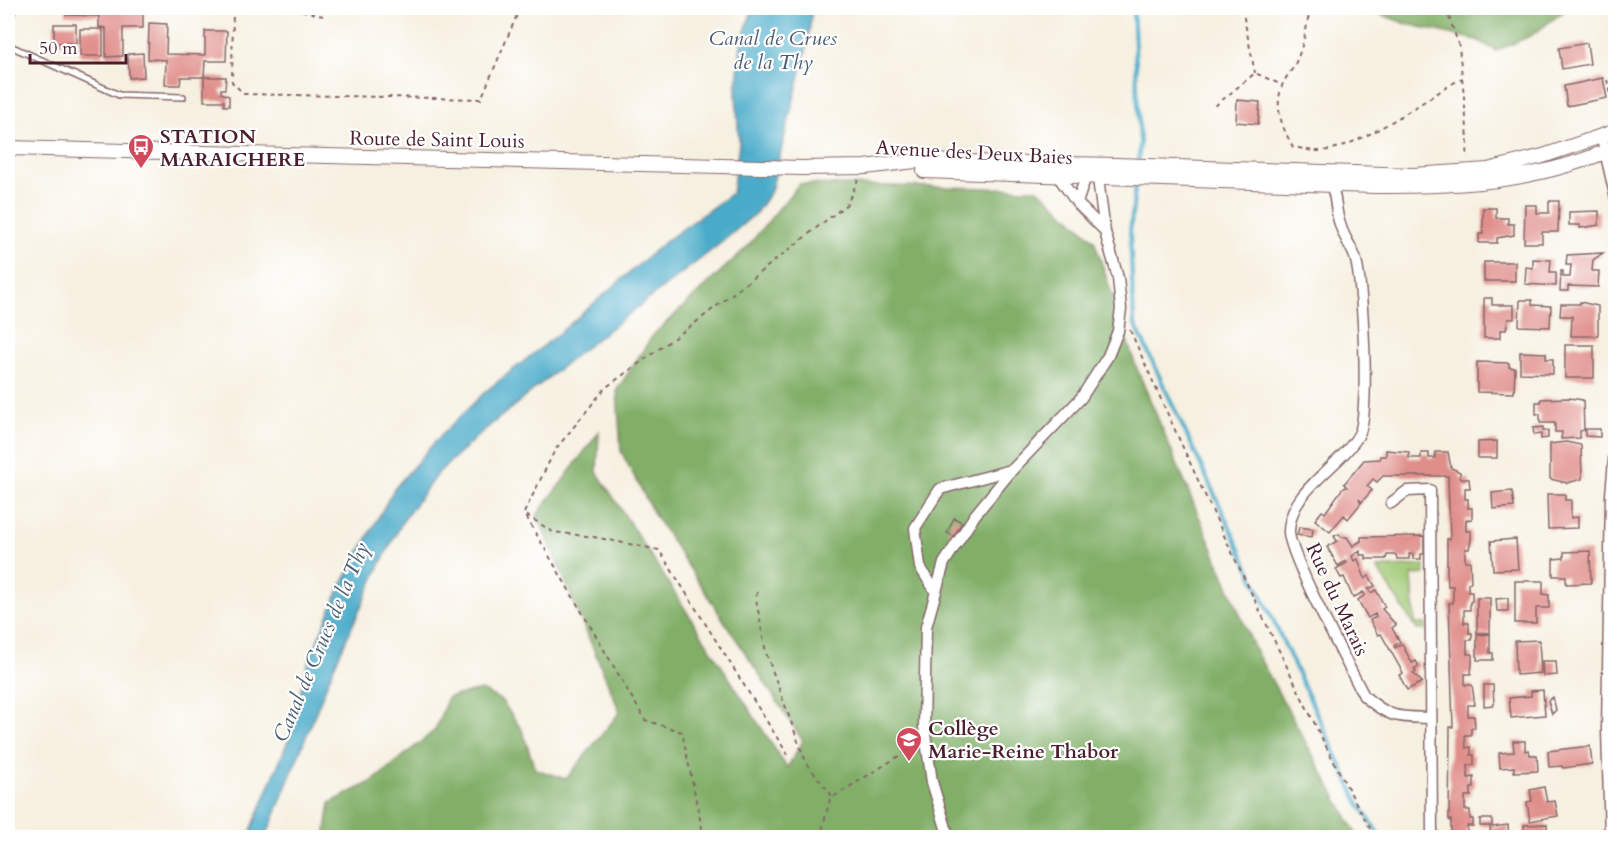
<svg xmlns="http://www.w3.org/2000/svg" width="1623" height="845" viewBox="0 0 1623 845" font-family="Cardo,serif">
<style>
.green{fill:#a2cb77;stroke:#767551;stroke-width:1.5}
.forest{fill:#81af68;stroke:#66674a;stroke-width:1.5}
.water{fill:#4aabc9;stroke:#4a657a;stroke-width:1.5}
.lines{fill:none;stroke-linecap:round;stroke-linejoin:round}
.stream{stroke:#4aabc9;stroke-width:4}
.building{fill:#e08e8a}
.lane-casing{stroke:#86686a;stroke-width:8}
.street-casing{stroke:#86686a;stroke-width:13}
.secondary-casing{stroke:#86686a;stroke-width:16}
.path{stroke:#86686a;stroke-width:2;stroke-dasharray:4.5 4.5;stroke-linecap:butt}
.lane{stroke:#fff;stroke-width:5}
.street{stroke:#fff;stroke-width:10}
.secondary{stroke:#fff;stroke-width:14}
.labels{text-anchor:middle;stroke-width:4.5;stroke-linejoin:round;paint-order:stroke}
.poi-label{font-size:20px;font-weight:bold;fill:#4a1f2b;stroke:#fff;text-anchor:start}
.street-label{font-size:20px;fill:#4a1f2b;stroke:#fff}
.water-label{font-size:21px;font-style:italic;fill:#4a5e72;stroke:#fff}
</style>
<rect width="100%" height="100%" fill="#fff"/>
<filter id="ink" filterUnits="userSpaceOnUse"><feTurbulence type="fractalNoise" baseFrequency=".0167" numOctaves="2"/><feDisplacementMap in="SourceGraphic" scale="12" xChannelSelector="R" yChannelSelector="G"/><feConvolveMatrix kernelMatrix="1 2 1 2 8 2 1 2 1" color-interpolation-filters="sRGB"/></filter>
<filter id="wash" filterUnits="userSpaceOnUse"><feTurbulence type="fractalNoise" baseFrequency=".008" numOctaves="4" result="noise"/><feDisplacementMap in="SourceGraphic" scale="24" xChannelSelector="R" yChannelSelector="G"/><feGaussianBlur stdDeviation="1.35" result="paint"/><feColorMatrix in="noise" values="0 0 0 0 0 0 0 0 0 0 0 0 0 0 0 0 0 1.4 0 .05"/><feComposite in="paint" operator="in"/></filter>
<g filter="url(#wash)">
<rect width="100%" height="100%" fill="#f6f0e0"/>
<path class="green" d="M1425 565 1424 574 1412 575 1415 624H1426V629L1417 630 1377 568Z"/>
<path class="forest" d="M1370 8H1568L1532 35 1496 51 1477 40 1407 24 1371 11Z
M799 184 1038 189 1094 240 1135 364 1255 650 1358 837 325 838 330 803 373 781 435 730 448 697 482 690 502 701 522 730 535 769 566 779 620 712 537 515 599 432 597 472 787 768 803 741 654 514 621 451 617 390 653 335 748 246Z"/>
<path class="water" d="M753 8H812L808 43 771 191 756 213 721 243 581 351 481 433 437 474 403 521 380 565 333 669 266 837 248 838 292 731 305 671 339 589 394 489 440 436 486 391 557 335 666 241 732 193 739 143 736 93 741 43Z"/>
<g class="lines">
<path class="stream" d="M1133 8 1140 144 1138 162
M1136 181 1130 232 1134 322 1358 802 1381 838"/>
</g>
<g id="blocks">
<path class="building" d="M66 8H143V28H123V56L106 57V28L99 27V16L66 15Z
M149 23 167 24 166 54 205 55V31H227L226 61H205L204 77H226L225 89H221V93L229 96V106H224V101H204V77H181L180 85H165L166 60 148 59Z
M54 24H76V43H54Z
M80 29H103V56H80Z
M1587 43 1590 64 1562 69 1559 48Z
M143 53 144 77 129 78 128 54Z
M1603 78 1607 98 1567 106 1564 86Z
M1237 100 1260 102 1258 124 1236 122Z
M1549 201H1559L1558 232H1542V243H1524L1525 205H1537V213H1549Z
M1483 208H1496V218H1508V224H1514V235L1497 238V243H1479V234H1483Z
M1599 211V225L1580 228V225H1569V212Z
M1603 253 1593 260 1592 271H1599L1598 287 1568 286V291H1560L1561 271H1563V277H1570L1571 265H1566L1567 255Z
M1533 259 1551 260 1550 272H1556V286L1525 284 1526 267 1533 268Z
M1484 262H1515V281H1484Z
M1484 298H1492V305H1514V319H1508L1506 330H1500V338H1484Z
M1520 300H1532V305L1551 306 1550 327 1519 326Z
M1580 302 1598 306V336H1571L1572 316H1560L1561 304H1580Z
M1565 345H1594V378H1565Z
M1520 352 1546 353V359H1553V374L1520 373Z
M1477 362 1509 363V367L1515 368 1514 393 1477 392Z
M1569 398 1583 400 1584 430 1580 431V438L1561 439 1562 432H1555V423H1540V414H1536V402H1541V399Z
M1543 427V431H1548V438L1541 439V434L1534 435 1533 428Z
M1585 429H1600V437L1585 436Z
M1497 441V458H1478V442Z
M1566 442 1581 445 1582 479 1567 483 1550 479V444Z
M1386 450 1409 452V458H1421V453H1429V458H1435V452H1448L1451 468 1460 472V478L1469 479 1470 488H1465V499H1468V508H1472V519L1466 520V531H1471V540L1469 549H1465V561H1470L1471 582 1468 583V592H1472V601L1470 602V610H1464V623H1469V633H1472V640H1467V654H1472V663L1471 674H1465V685H1472L1475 705H1468V716H1474L1475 728H1471V735H1465L1466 748 1471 747V755H1474V765H1468V778L1474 777V788H1471V796H1465V810H1470V819H1473V826H1467V838H1451V820H1449L1450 727H1453L1449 603H1453V586H1448L1447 572V539H1450L1448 476H1383L1377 482 1373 479 1367 486 1372 490 1362 502 1359 499 1361 503 1348 519 1344 515 1330 532 1315 520 1322 511 1325 513 1342 489 1347 487 1344 484 1364 460 1380 459V456H1386Z
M1512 491 1514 507 1493 509 1492 493Z
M1547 494H1565V500H1571V518L1578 517V528L1548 529Z
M954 518 962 522 954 536 947 533Z
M1299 527 1313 529 1312 537 1297 535Z
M1339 534 1341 537H1347L1353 546 1361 541V537L1424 536V554H1421V559H1413V554H1409V559H1397L1396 555H1387L1386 559H1366V555H1360V551L1352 556 1354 561 1358 559 1365 579 1369 576 1375 586 1368 589 1371 593 1376 590 1385 607 1382 609 1396 625 1392 628 1400 642 1394 646 1395 648 1402 644 1412 663 1416 661 1419 666 1414 669 1416 672 1413 673 1422 682 1407 690 1399 675 1403 673 1381 634 1378 635 1370 620 1376 617 1375 614 1368 618 1358 600 1365 595 1363 592 1353 598 1344 577 1341 578 1336 569 1347 563 1346 561 1338 566 1327 547 1337 541 1334 536Z
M1516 539 1518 569 1493 570 1491 541Z
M1590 551 1591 583 1566 584V576H1553V559L1564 558V552Z
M1515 581H1543V594L1549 595V608H1536V623H1515Z
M1477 598H1490V633H1477Z
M1508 598V611H1497L1496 599Z
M1490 634V653H1493V660H1477V635Z
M1539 640 1541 673 1516 675 1515 641Z
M1542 661H1556L1557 675 1543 676Z
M1484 685H1493L1494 705 1484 706Z
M1543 690 1545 715 1511 718 1509 698 1531 696V691Z
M1553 697 1556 710 1552 714 1548 701Z
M1513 741H1525V751L1529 750 1530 755H1537L1538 771 1514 772V767L1500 768 1499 753 1514 752Z
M1590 746 1592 764 1563 768 1562 766 1549 767 1548 751Z
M1544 787 1547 802 1555 801 1558 816 1530 821 1527 802 1532 801 1530 790Z
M1480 819H1492V827L1508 825 1509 838H1491L1490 826H1480Z
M1547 824V835L1524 836V825Z"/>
</g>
</g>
<g filter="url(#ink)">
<use href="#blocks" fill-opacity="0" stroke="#86686a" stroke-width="1.5"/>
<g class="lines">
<defs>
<path id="lane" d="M8 23 14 8
M8 45 119 95 183 97"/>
<path id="street" d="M1602 138 1616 199
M1087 173 1077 203 1105 231
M1058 176 1077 203
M1331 185C1337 198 1335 211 1340 224 1343 236 1351 246 1355 257 1363 280 1370 415 1359 434 1341 467 1290 489 1289 531 1288 554 1350 668 1364 696 1391 719 1397 717 1431 718
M1391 503 1407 491 1430 490 1432 838
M936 592 920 567 915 528 940 489 1011 470
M949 838 932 782 924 727 926 627 944 563 975 515 1012 470 1081 398 1108 356 1118 331 1121 309 1118 278 1105 232 1097 171
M1610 838 1607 730 1611 495 1616 437"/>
<path id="secondary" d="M8 148 802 168 865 167 915 161 1117 165 1414 175 1488 170 1543 156 1616 131
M924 171C1033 175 1142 179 1251 182 1371 185 1503 199 1616 147"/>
</defs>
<use href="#lane" class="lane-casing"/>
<use href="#street" class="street-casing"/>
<use href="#secondary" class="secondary-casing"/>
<path class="path" d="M233 8 232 82 244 94 481 99 520 8
M293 8 323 16
M1242 8 1255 73
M1310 8C1307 26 1304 44 1296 62 1293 70 1285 77 1282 86 1274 109 1282 127 1293 147 1301 148 1309 151 1317 151 1357 151 1425 99 1462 78
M1446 8 1459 46 1468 138 1467 157
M1607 80 1616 111
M1215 106 1255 73 1282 85
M1130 330C1176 434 1224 537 1274 640 1306 706 1338 774 1376 838
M526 515 553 532 594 537 659 550 788 755
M757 592 756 599 766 653 802 752 807 764 833 797
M704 838 682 732 645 720 524 513 555 450 605 388 699 320 847 204 858 180
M820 838 830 799 915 746"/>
<use href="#lane" class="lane"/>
<use href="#street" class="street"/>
<use href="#secondary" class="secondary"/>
</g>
</g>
<defs>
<symbol id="bus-pin" viewBox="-11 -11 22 30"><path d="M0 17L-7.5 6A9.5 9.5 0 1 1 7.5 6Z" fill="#d1495b" stroke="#fff"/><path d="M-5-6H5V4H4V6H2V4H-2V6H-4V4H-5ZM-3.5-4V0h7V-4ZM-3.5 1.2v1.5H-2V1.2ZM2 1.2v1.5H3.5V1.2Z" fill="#fff"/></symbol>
<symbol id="school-pin" viewBox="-11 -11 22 30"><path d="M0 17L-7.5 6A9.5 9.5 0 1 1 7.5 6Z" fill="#d1495b" stroke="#fff"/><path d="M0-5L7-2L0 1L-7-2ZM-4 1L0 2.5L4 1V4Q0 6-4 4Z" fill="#fff"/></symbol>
</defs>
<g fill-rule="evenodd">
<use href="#bus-pin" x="126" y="132" width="30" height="40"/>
<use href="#school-pin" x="894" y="725" width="30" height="40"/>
</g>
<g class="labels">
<g class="poi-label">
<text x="160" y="143">STATION<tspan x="160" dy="23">MARAICHERE</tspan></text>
<text x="928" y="735">Collège<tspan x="928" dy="23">Marie-Reine Thabor</tspan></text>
</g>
<g class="street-label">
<text transform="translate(437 139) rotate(1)" y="7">Route de Saint Louis</text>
<text transform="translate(974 152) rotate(3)" y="7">Avenue des Deux Baies</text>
<text transform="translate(1338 599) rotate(65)" y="7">Rue du Marais</text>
</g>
<g class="water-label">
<text x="773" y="45">Canal de Crues<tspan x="773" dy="24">de la Thy</tspan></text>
<text transform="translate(321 642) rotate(-67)" y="7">Canal de Crues de la Thy</text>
</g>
</g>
<rect width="1623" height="845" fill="none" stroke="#fff" stroke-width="30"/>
<path d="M30 54v9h96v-9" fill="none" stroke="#4a1f2b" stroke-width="3"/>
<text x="39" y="54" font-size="18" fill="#4a1f2b" stroke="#ffffff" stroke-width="4.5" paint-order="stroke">50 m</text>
</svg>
